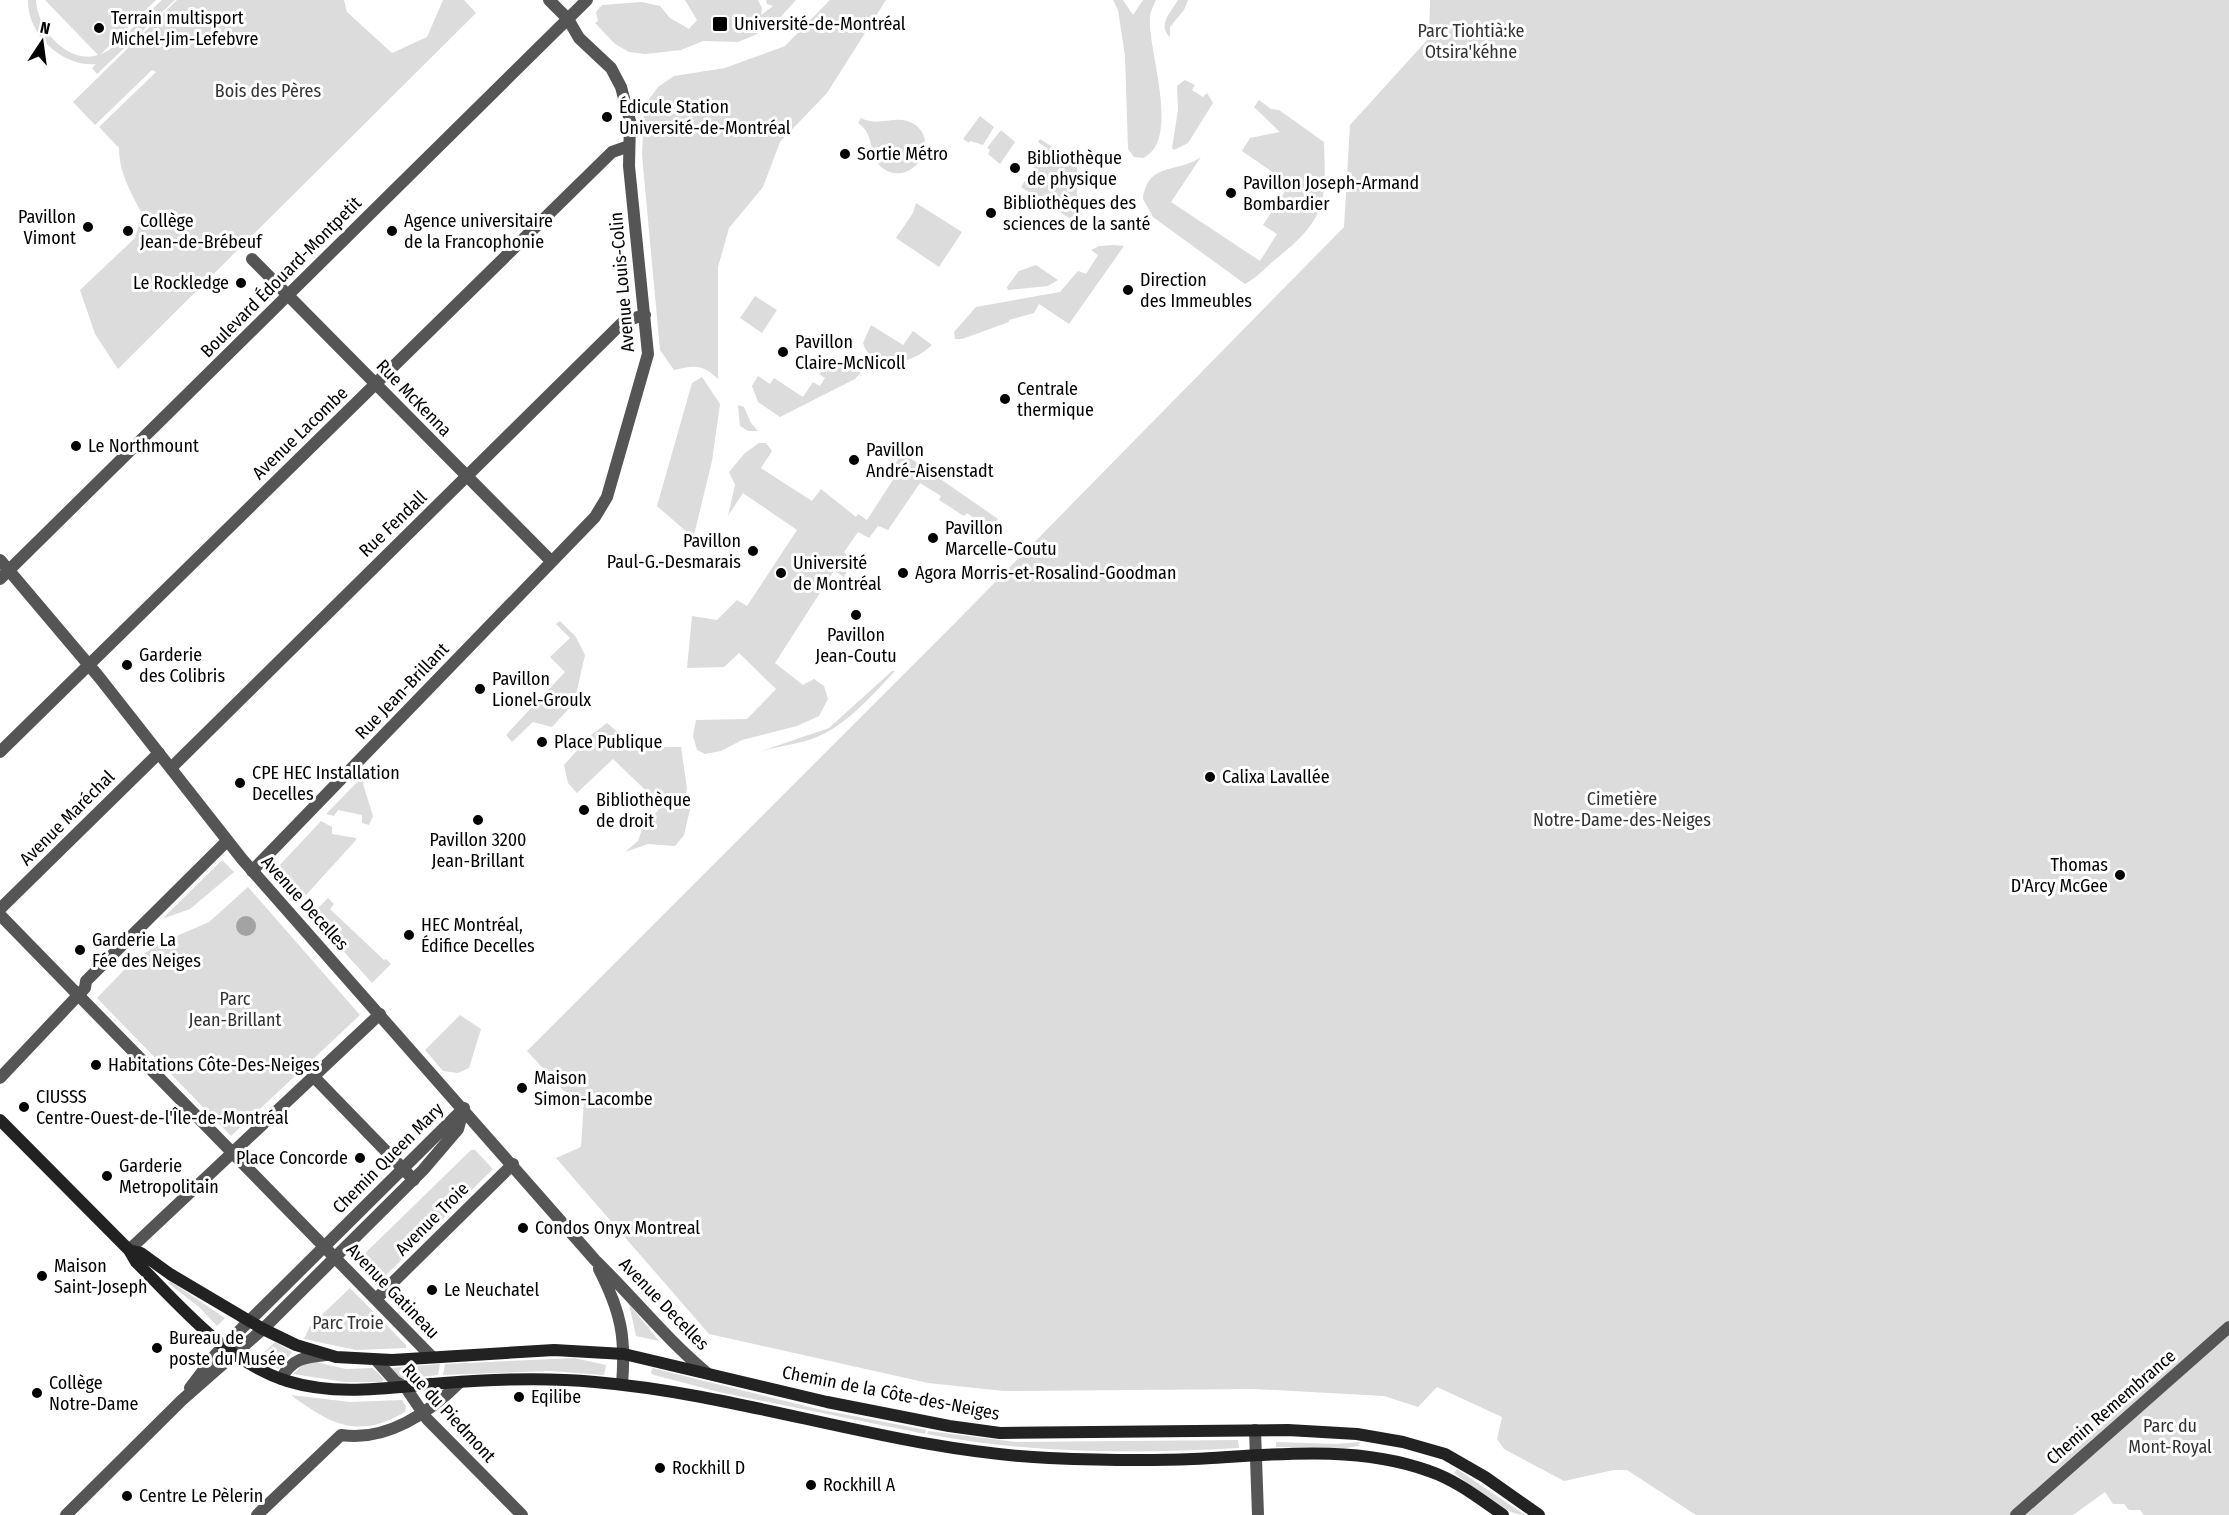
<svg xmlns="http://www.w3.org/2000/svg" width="2229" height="1515" viewBox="0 0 2229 1515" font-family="'Fira Sans Condensed',sans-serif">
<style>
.green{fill:#dcdcdc}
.water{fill:#a3a3a3}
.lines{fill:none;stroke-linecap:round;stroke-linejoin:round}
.minor{stroke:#555;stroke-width:12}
.tertiary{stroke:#555;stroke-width:12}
.secondary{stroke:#222;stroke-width:12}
.poi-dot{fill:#000;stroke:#fff;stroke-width:2}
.labels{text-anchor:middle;stroke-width:6;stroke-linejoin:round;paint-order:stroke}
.poi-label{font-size:18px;fill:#000;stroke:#fff;text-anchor:start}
.park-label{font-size:18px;fill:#333;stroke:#fff}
.street-label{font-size:18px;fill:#000;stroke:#fff}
</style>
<rect width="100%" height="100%" fill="#fff"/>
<path class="green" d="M28 0H36C37 28 67 65 98 55L45 0H156L100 55 109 50 162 0H175L97 74 92 68 96 64C62 67 27 34 28 0Z
M177 0H344L347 12 392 53 427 37 443 0H464L476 13 118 369 95 334 80 290 135 238 142 214C131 192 119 173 119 148L99 127 156 72 152 70 95 125 73 102Z
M685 0H758L762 8 761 15 773 6 767 4 766 0H796L776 22 755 35 738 42 703 41 681 50 645 54 629 52 615 44 595 23 598 21 596 12 602 5 642 2 660 6 670 18 689 29 697 20Z
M830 0H886L827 93 780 142 763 187 729 228 718 267V379C703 364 694 365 674 370L660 350 642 155 644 111 647 102 658 87 674 76 725 68 785 46Z
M1113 0H1123L1133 15 1143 0H1156C1154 5 1150 12 1150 17 1147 49 1182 140 1143 158L1134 157 1128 149 1125 56 1118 10Z
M1178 0H1188L1184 10 1170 27V37C1157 25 1171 12 1178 0Z
M1430 0H2229V1515H2144L2140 1510H2129L2124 1504H2113L2105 1492 2073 1515H1696L1627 1470H1614L1564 1481 1504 1449 1497 1439 1502 1417 1437 1387 1418 1407 1384 1396 1254 1389 1004 1391 928 1383 709 1334 556 1158 581 1147 584 1100 564 1091 527 1051 955 623 1344 227 1350 125 1429 38Z
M1185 80 1195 85 1192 90 1203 97 1207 93 1213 103 1188 143 1174 150 1172 148 1178 110 1177 86Z
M1259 100 1271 109 1279 110 1324 142C1326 202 1327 218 1277 258 1267 266 1257 278 1245 284L1153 217 1143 199C1148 161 1177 174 1201 157L1171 202 1260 261 1277 234 1263 225 1290 184 1242 151 1250 138 1280 132 1254 107Z
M980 116 994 127 983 145 970 141 969 143 963 139Z
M861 118C879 128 897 113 914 124 942 143 912 187 884 169 867 158 876 134 858 123Z
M1001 130 1015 142 1000 164 988 154 990 150 987 148Z
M1040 139 1077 162V210L1072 217 1069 218 1021 187 1046 148 1038 142Z
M916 203 962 232 939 267 896 238 913 213Z
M1114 245 1124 246 1069 324 1039 304 1034 313 1009 320V322L962 339H955L954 332 976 307 1060 292 1078 271 1086 274 1098 255 1091 250 1099 246Z
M1036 265 1058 280 1048 286 1008 290 1007 287 1019 271Z
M755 296 777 310 762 333 740 318Z
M871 325 903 345 913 331 932 345C914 363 873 375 863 343Z
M828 359 842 365 856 361 863 370 855 379 780 417 758 402 752 386 758 376 770 384 774 378 803 397 813 382 820 386 825 378 819 374Z
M702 377 720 404 712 461 694 535 688 533 657 506 692 383Z
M738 405 744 407 751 423 758 431H748L740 426Z
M759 443H766L772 451 761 468 812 501 821 489 856 517 858 514 867 520 900 469 894 465 903 453 998 519 989 529 967 513 964 516 939 500 941 496 920 483 888 530 878 526 869 538 858 532 844 552 848 557 844 563 839 562 837 565 847 572 844 577 834 571 775 663 803 685 814 679 824 686 828 699 819 716 797 726 742 740 721 751 705 754 697 750 693 736 696 720 747 719 776 689 739 653 724 667 687 668 692 616 717 620 737 600 747 606 797 530 743 493 728 516 735 485 729 472 745 453Z
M560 621 576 637 585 655 574 703 552 727 533 722 512 742 506 735 565 672 550 657 570 638 556 624Z
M892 671H895C873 694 849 723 819 736 799 745 776 746 755 753L829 728Z
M607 723 635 747H681L687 788 684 803 691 805 684 835 675 846 648 844 625 852 638 841 642 829 662 806 613 759 577 793 568 783 564 765 591 735Z
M368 771 369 775 363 784 373 816 369 825 362 823V815L338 810 334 816 326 814Z
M321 821 332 827V834L356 838V840L306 895 298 897 277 868Z
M222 860 234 872 190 909 162 919Z
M248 887 360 1015 231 1136 97 998 128 966 156 945 209 922Z
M328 898 334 904 330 909 384 960 386 959 391 964 372 983 311 915Z
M460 1015 481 1029 469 1068 458 1073 443 1071 425 1050Z
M471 1150H475L493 1169 379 1282 376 1281 356 1262Z
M170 1281 225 1318 217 1326 199 1307 168 1283Z
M350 1288 406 1345V1348L356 1350 304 1339 310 1326Z
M629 1304 659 1341 636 1336Z
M275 1342 292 1352 279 1369 257 1359Z
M574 1358 606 1365 604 1375 549 1371 443 1375 445 1364Z
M308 1360 346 1369 373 1368 384 1379 382 1382H345L293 1374Z
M440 1364 438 1375 402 1379 390 1368Z
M652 1368 822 1410 926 1430 925 1434 719 1392 654 1375 651 1373Z
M291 1395 350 1402 402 1400 406 1406 405 1412C358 1440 330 1424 291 1395Z
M928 1431 1016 1442 1238 1440 1239 1448C1135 1454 1030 1454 927 1434Z
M1276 1442 1336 1444 1360 1442 1359 1446 1346 1448 1276 1447Z
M1457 1469 1525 1515C1505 1515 1471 1485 1454 1473Z"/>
<path class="water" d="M236 926a10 10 0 1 1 20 0a10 10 0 1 1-20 0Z"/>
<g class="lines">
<path class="minor" d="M252 259 551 561
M0 752 612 152 629 146
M171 768 624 321 645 315
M252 871 595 517 607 497 648 354 629 166 630 121 621 87 611 68 579 38 568 19 549 0
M0 909 159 753
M0 915 432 1357
M313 1076 414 1180
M0 1078 85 988 86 981 227 841
M129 1250 380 1014
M376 1299 513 1164
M376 1360 395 1381 406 1388 427 1419 522 1515
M281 1379C292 1358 305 1357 327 1355
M1255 1430 1258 1515
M257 1515 341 1435C386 1442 429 1413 460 1382"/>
<path class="tertiary" d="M0 560 99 677 242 859 595 1260C633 1297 666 1339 707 1373
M0 579 587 0
M599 1269C621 1312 626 1337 622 1384
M190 1388 216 1354 464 1108
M66 1515 182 1400 263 1329 423 1170 458 1129 464 1108
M2016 1515 2229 1327"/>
<path class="secondary" d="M0 1120 129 1250 136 1262C181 1306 225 1361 287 1381 339 1397 391 1387 444 1383 494 1379 545 1377 595 1382 748 1395 895 1451 1049 1458 1097 1460 1145 1461 1193 1459 1270 1455 1355 1444 1429 1471 1456 1480 1480 1499 1503 1515
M129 1250 141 1253 170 1274 263 1329 296 1345 336 1357 392 1360 554 1350 624 1354 827 1402 949 1426 1000 1433 1288 1430 1357 1434 1403 1442 1445 1454 1485 1477 1539 1515"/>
</g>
<g class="poi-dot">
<rect x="712" y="16" width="16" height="16" rx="3"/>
<circle cx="99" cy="28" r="6"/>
<circle cx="607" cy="117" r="6"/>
<circle cx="845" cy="154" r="6"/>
<circle cx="1015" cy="168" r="6"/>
<circle cx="1231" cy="193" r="6"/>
<circle cx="991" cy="213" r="6"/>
<circle cx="88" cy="227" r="6"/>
<circle cx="128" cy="231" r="6"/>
<circle cx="392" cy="231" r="6"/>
<circle cx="241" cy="283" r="6"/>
<circle cx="1128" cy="290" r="6"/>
<circle cx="783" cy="352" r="6"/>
<circle cx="1005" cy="399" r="6"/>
<circle cx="76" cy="446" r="6"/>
<circle cx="854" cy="460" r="6"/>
<circle cx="933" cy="538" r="6"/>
<circle cx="753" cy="551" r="6"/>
<circle cx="781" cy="573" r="6"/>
<circle cx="903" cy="573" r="6"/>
<circle cx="856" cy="615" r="6"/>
<circle cx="127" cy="665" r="6"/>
<circle cx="480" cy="689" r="6"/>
<circle cx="542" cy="742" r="6"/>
<circle cx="1210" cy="777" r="6"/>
<circle cx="240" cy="783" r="6"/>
<circle cx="584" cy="810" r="6"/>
<circle cx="478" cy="820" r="6"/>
<circle cx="2120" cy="875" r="6"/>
<circle cx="409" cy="935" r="6"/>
<circle cx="80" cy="950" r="6"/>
<circle cx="96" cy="1065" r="6"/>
<circle cx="522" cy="1088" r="6"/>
<circle cx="24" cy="1107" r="6"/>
<circle cx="360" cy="1158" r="6"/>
<circle cx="107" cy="1176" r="6"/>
<circle cx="523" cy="1228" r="6"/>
<circle cx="42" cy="1276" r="6"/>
<circle cx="432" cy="1290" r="6"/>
<circle cx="157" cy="1348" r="6"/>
<circle cx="37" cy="1393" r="6"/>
<circle cx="519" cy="1397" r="6"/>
<circle cx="660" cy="1468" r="6"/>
<circle cx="811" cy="1485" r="6"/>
<circle cx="127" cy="1496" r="6"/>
</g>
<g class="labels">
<g class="poi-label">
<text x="111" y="24">Terrain multisport<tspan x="111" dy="21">Michel-Jim-Lefebvre</tspan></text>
<text x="734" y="30">Université-de-Montréal</text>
<text x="619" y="113">Édicule Station<tspan x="619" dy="21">Université-de-Montréal</tspan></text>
<text x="857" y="160">Sortie Métro</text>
<text x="1027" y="164">Bibliothèque<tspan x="1027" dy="21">de physique</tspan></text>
<text x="1243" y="189">Pavillon Joseph-Armand<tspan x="1243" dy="21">Bombardier</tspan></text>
<text x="1003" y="209">Bibliothèques des<tspan x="1003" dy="21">sciences de la santé</tspan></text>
<text x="76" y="223" text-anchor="end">Pavillon<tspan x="76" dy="21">Vimont</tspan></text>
<text x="140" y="227">Collège<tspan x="140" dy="21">Jean-de-Brébeuf</tspan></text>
<text x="404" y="227">Agence universitaire<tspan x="404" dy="21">de la Francophonie</tspan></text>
<text x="1140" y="286">Direction<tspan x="1140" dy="21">des Immeubles</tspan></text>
<text x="229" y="289" text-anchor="end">Le Rockledge</text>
<text x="795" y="348">Pavillon<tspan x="795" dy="21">Claire-McNicoll</tspan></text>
<text x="1017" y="395">Centrale<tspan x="1017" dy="21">thermique</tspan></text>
<text x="88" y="452">Le Northmount</text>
<text x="866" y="456">Pavillon<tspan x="866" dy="21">André-Aisenstadt</tspan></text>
<text x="945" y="534">Pavillon<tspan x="945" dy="21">Marcelle-Coutu</tspan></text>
<text x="741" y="547" text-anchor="end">Pavillon<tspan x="741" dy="21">Paul-G.-Desmarais</tspan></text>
<text x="793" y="569">Université<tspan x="793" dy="21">de Montréal</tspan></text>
<text x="915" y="579">Agora Morris-et-Rosalind-Goodman</text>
<text x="856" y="641" text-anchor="middle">Pavillon<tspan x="856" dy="21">Jean-Coutu</tspan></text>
<text x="139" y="661">Garderie<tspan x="139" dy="21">des Colibris</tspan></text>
<text x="492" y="685">Pavillon<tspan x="492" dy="21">Lionel-Groulx</tspan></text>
<text x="554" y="748">Place Publique</text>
<text x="252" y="779">CPE HEC Installation<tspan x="252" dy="21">Decelles</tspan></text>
<text x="1222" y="783">Calixa Lavallée</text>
<text x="596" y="806">Bibliothèque<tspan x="596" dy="21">de droit</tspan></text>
<text x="478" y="846" text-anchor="middle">Pavillon 3200<tspan x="478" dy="21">Jean-Brillant</tspan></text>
<text x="2108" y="871" text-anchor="end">Thomas<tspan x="2108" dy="21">D'Arcy McGee</tspan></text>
<text x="421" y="931">HEC Montréal,<tspan x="421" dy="21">Édifice Decelles</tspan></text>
<text x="92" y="946">Garderie La<tspan x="92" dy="21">Fée des Neiges</tspan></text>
<text x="108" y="1071">Habitations Côte-Des-Neiges</text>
<text x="534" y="1084">Maison<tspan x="534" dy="21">Simon-Lacombe</tspan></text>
<text x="36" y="1103">CIUSSS<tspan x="36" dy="21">Centre-Ouest-de-l'Île-de-Montréal</tspan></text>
<text x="348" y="1164" text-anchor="end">Place Concorde</text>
<text x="119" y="1172">Garderie<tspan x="119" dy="21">Metropolitain</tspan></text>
<text x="535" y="1234">Condos Onyx Montreal</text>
<text x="54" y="1272">Maison<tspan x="54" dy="21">Saint-Joseph</tspan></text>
<text x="444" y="1296">Le Neuchatel</text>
<text x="169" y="1344">Bureau de<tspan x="169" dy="21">poste du Musée</tspan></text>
<text x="49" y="1389">Collège<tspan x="49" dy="21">Notre-Dame</tspan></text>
<text x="531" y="1403">Eqilibe</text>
<text x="672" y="1474">Rockhill D</text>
<text x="823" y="1491">Rockhill A</text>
<text x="139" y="1502">Centre Le Pèlerin</text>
</g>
<g class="park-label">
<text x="1471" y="37">Parc Tiohtià:ke<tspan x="1471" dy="21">Otsira'kéhne</tspan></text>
<text x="268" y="97">Bois des Pères</text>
<text x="1622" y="805">Cimetière<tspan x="1622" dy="21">Notre-Dame-des-Neiges</tspan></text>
<text x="235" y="1005">Parc<tspan x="235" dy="21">Jean-Brillant</tspan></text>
<text x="348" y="1329">Parc Troie</text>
<text x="2170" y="1432">Parc du<tspan x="2170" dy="21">Mont-Royal</tspan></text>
</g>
<g class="street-label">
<text transform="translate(281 277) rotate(-45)" y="6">Boulevard Édouard-Montpetit</text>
<text transform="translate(622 282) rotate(-95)" y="6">Avenue Louis-Colin</text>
<text transform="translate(414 398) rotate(46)" y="6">Rue McKenna</text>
<text transform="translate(300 433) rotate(-44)" y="6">Avenue Lacombe</text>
<text transform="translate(393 524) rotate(-44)" y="6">Rue Fendall</text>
<text transform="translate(402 691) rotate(-46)" y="6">Rue Jean-Brillant</text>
<text transform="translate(67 818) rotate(-45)" y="6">Avenue Maréchal</text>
<text transform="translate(305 903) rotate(48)" y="6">Avenue Decelles</text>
<text transform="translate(388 1158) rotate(-45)" y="6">Chemin Queen Mary</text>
<text transform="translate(432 1219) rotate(-45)" y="6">Avenue Troie</text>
<text transform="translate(393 1291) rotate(46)" y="6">Avenue Gatineau</text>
<text transform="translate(664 1304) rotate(46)" y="6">Avenue Decelles</text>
<text transform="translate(891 1393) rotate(11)" y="6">Chemin de la Côte-des-Neiges</text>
<text transform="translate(2111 1407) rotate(-41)" y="6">Chemin Remembrance</text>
<text transform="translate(449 1413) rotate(47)" y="6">Rue du Piedmont</text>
</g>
</g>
<g transform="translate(42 42) rotate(13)" stroke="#ffffff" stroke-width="4.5" paint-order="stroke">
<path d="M0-4.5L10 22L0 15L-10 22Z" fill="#000000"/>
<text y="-9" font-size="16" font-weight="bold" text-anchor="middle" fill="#000000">N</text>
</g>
</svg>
